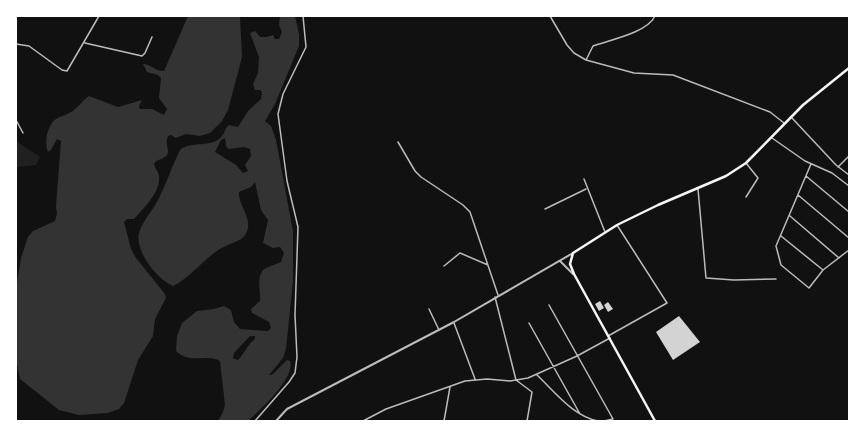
<svg xmlns="http://www.w3.org/2000/svg" width="865" height="437" viewBox="0 0 865 437" font-family="Cabin,sans-serif">
<style>
.green{fill:#202020}
.water{fill:#333;fill-rule:evenodd}
.building{fill:#d3d3d3}
.lines{fill:none;stroke-linecap:round;stroke-linejoin:round}
.minor{stroke:#bcbcbc;stroke-width:1.5}
.tertiary{stroke:#bcbcbc;stroke-width:2}
.primary{stroke:#f5f5f5;stroke-width:2.5}
</style>
<rect width="100%" height="100%" fill="#111"/>
<path class="green" d="M16 141 40 157 36 165 16 167Z"/>
<path class="water" d="M188 16H240L242 57 228 110 222 121 210 133 200 136 186 134 176 138 171 135 168 136C163 150 177 154 156 161L154 164C155 168 158 171 159 176 161 192 144 208 134 219H127L124 222 131 249 136 258 165 294 166 298 155 319 153 336 138 360 124 403 119 409 108 413 79 415 59 410 20 379 16 359V289L21 258 28 237 33 231 55 221 57 214 56 206 61 141 57 139 51 150 48 152C44 143 47 125 56 119 61 116 67 115 73 111 79 106 83 100 89 96L118 107 142 100 139 106 140 109H152L164 115 167 109 159 98 161 78 158 75 147 72 143 64C151 64 156 72 164 71Z
M280 16H295L299 34V46L275 104 265 121 271 126 276 140 293 231V281L286 349 283 358 269 375H272L287 360 290 361C296 377 260 410 248 421H218L223 412 225 405 220 361C207 353 190 365 176 351L177 336 182 323 197 311 214 309 224 306 231 310 234 322 240 329 268 331 271 328 269 322 252 313 251 309 260 301C261 291 255 274 266 268 271 266 276 264 281 262L284 253 280 247 273 248 263 243 268 220 261 210 255 182 251 187 239 192C238 204 250 215 248 228 246 239 237 241 228 245 207 253 194 276 173 286 157 279 132 249 140 230 144 219 154 209 159 198 167 182 172 166 180 150 192 140 212 149 222 136 225 133 225 128 229 125L238 127 248 111 261 99 262 92 260 90H255L253 84 258 73 259 57 250 33 255 31 260 37H266L273 35 275 39H279L282 32 279 25ZM225 138 226 146 228 149 244 147 250 149 251 156 245 165 248 171 243 173 236 165 215 152 221 140ZM250 336H255V339C247 345 245 353 238 360L233 358 234 353Z"/>
<path class="building" d="M600 301 604 308 599 311 595 304Z
M608 302 613 309 608 312 604 305Z
M679 316 700 342 673 360 656 332Z"/>
<g class="lines">
<path class="minor" d="M550 16 567 45 574 53 586 60 634 73 673 75 770 112 784 123
M85 43 142 56 145 53 152 37
M16 44 29 46 62 70 67 71 99 16
M586 60 593 46C609 40 647 33 655 16
M792 118 836 165 849 175
M16 120 23 133
M772 138 805 161 832 173 849 186
M398 142 415 171 421 177 463 205 470 212 498 295
M746 163 758 178 746 197
M811 164 776 246 781 265 809 288 823 270 849 250
M838 167 849 156
M806 176 849 212
M584 179 605 232
M698 189 706 278 734 280 776 279
M798 195 849 238
M545 209 586 189
M790 216 839 258
M781 236 823 270
M444 266 460 253 488 265
M495 297 516 380 532 392 527 421
M549 305 613 419 604 421
M429 309 439 330
M454 323 475 379
M529 323 580 414
M608 336 667 303 617 225
M537 375C555 392 573 416 598 421
M255 421 289 382 295 373 297 357 295 315 298 227 287 181 278 114 283 94 306 47 303 16
M363 421 386 409 465 381 487 379 510 381 528 378 577 356 610 338
M444 421 450 387"/>
<path class="tertiary" d="M560 261 573 274
M276 421 287 409 454 322 573 253"/>
<path class="primary" d="M655 421 574 274 570 264 573 253 617 225 658 205 726 176 746 163 803 105 849 68"/>
</g>
<rect width="865" height="437" fill="none" stroke="#ffffff" stroke-width="34"/>
</svg>
